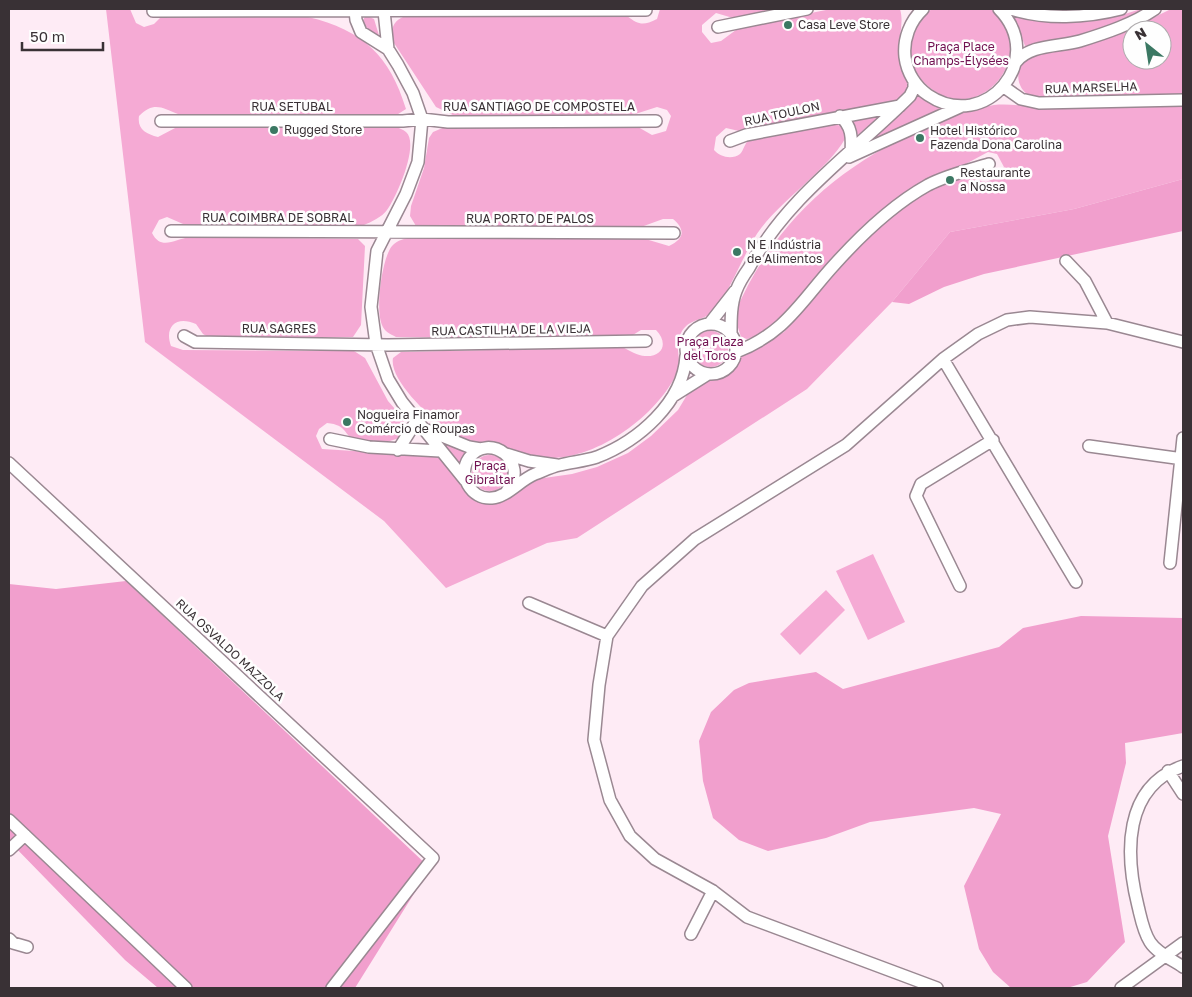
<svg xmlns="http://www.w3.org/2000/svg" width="1192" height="997" viewBox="0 0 1192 997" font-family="'Golos Text',sans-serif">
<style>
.green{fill:#f5aad4;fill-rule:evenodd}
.forest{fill:#f19fcd}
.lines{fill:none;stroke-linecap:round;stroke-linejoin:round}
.minor-casing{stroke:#9a8892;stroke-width:14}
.minor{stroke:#fff;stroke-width:11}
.poi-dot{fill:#3b7863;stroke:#fefefe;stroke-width:2}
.labels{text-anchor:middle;stroke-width:5;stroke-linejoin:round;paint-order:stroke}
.poi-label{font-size:12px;fill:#393135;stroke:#fefefe;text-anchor:start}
.park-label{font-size:12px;fill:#711151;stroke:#fefefe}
.street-label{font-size:12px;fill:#393135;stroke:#fefefe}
</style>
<rect width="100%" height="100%" fill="#feebf5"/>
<path class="green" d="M106 9H130L136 23 144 27 154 24 162 16 308 17C363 30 390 56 406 109L395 116H198C192 116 184 117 178 114 162 108 154 101 139 116 137 129 146 134 158 137L177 127 184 125H384C391 126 400 127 406 132 420 144 396 198 387 210 382 217 371 222 364 225L190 227 167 217 159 220 152 233C161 251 175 239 190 237L358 239 365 246 361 325 353 337 210 338 203 334 196 324C176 315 164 327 171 346L183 350 354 351 365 358 388 401 403 418 406 429 403 436C391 442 370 447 356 441 343 435 348 425 327 423L319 429 316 436 322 449 435 456 441 459 470 496 481 502 490 504 503 501 522 486 537 479 572 474 597 467 628 453 651 436 678 410 687 395 702 383 725 376 736 368 742 355 784 332 873 231 895 214 937 185 964 177 986 182 998 177 1004 167 997 154 988 152 891 204 864 225 831 258 795 306 761 335 747 339 741 337 734 315C771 227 835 167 923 129 946 119 969 109 994 105 1013 103 1032 108 1051 108 1095 109 1139 106 1183 105V179L1074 209 950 232 892 302 807 389 577 538 547 543 446 588 384 521 145 342Z
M660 9H777L733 18 716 13 702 25V32L711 43 721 41 740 27 831 9H900C905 26 896 42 900 59 902 70 908 78 908 89L898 100 891 102 754 130 739 131 726 128 716 137 714 150C720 157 732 160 740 154 744 150 744 144 749 140L826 123 843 126 847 134C837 162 779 202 759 231 745 250 726 301 712 313 701 321 688 319 681 333 673 346 683 360 677 373 655 419 589 466 536 457 528 456 518 453 510 450 506 448 502 444 497 443 491 441 485 444 479 444 466 444 451 433 442 426 426 413 389 379 393 358L401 352 622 347C629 350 638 356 645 356 664 357 668 342 656 330H641L628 338 621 339 396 337C390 334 384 331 382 325 375 309 382 258 392 246 397 240 406 238 413 237L642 238 669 246C684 239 686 230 673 219H663L641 227 416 226 410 216 411 206 424 168 429 138 433 132 445 127H638L652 135 666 131 671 116 667 110 657 107 629 116 457 117 436 107 392 40C391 28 393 21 405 16H627C639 25 643 26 657 19Z
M932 9H991C1043 54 979 129 929 87 918 78 911 66 910 51 910 36 918 17 932 9Z
M1141 9H1149C1111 29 1068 43 1025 46L1014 16C1028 16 1042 21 1056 22 1085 24 1114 18 1141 9Z
M1171 9H1183V95L1047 99C1042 98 1036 98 1032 97 1014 89 1014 65 1030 57 1042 50 1061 51 1075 47 1109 38 1140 25 1171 9ZM1132 30H1162V60H1132Z
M367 16 374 19 381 42 363 24 364 18Z
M918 94 942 110 862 145 895 118Z
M881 115 858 135 848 119Z
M692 349a18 18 0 1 1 36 0a18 18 0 1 1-36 0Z
M437 438 468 453 459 464Z
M472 473a18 18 0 1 1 36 0a18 18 0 1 1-36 0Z
M873 554 905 622 868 640 836 571Z
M826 590 845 610 800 655 780 634Z"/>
<path class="forest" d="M1183 179V231L984 274 944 287 909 304 892 302 950 232 1074 209Z
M126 581 430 868 355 988H158L125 960 9 841V584L56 589Z
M1081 616 1183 618V733L1125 743 1126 763 1108 836 1125 942 1087 982 1067 988H1011L993 972 979 949 964 886 1001 814 974 808 870 822 826 838 768 851 739 840 713 818 703 781 699 741 711 712 734 690 749 683 816 672 843 689 999 647 1023 628Z"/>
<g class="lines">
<defs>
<path id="minor" d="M923 9C910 21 903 39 905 57 907 73 916 87 928 95 986 134 1048 59 999 9
M1011 9C1046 20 1086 18 1121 9
M153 11 646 10
M355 11 356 20 361 32 388 49 398 65 413 93 422 119 418 162 406 194 377 251 371 307 376 344 388 379 402 402 465 480
M384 11 388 49
M718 27 807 9
M1016 62C1030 44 1059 47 1080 41 1106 33 1133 24 1155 9
M1004 87 1021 99 1039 103 1183 100
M840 116C852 126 852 138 851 152
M161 121H403L422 119 448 122 656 121
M730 141 746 135 900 106
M849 157 962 106
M171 231 674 233
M1066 261 1085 281 1107 323
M710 323 735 291
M686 349a25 25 0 1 1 50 0a25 25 0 1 1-50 0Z
M731 333C731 319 731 304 736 291 739 283 744 275 749 268 786 198 855 151 910 96L914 88V82
M184 336 195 342 388 345 646 341
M736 352C786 333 801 301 835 264 862 234 892 205 928 185 947 175 969 170 989 164
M943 359 1076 582
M673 396 708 374
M427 430 469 447 481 449
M330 439 369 447 440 451
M1089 446 1183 459
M398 450 417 420
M506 454 529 461 557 465
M9 463 433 858 332 988
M507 491C531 462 489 431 469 458 457 475 471 500 492 498 507 497 520 480 535 474 543 471 551 467 560 465 572 462 585 461 597 457 638 441 683 403 686 356
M1170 563 1183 438
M960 586 916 496 921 484 993 440
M529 603 607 636
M1183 766C1123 787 1125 854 1138 906 1141 918 1143 931 1150 942 1157 953 1173 960 1183 967
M1168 771 1183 794
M9 820 186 988
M9 850 25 835
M691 934 713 891
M9 939 13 943 27 947
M937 988 747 917 713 891 655 859 630 836 610 800 594 740 599 685 607 636 642 586 695 539 846 445 943 359 978 334 1007 320 1030 317 1107 323 1183 342
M1121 988 1183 943"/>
</defs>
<use href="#minor" class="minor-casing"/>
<use href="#minor" class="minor"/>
</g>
<g class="poi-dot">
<circle cx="788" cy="25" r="5"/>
<circle cx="274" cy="130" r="5"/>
<circle cx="920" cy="138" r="5"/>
<circle cx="950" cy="180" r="5"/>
<circle cx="737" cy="252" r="5"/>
<circle cx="347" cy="422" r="5"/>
</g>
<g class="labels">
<g class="poi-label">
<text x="798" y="29">Casa Leve Store</text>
<text x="284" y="134">Rugged Store</text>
<text x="930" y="135">Hotel Histórico<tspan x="930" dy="14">Fazenda Dona Carolina</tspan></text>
<text x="960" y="177">Restaurante<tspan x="960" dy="14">a Nossa</tspan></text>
<text x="747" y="249">N E Indústria<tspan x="747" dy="14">de Alimentos</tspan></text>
<text x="357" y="419">Nogueira Finamor<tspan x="357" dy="14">Comércio de Roupas</tspan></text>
</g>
<g class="park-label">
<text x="961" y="51">Praça Place<tspan x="961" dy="14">Champs-Élysées</tspan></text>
<text x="710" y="346">Praça Plaza<tspan x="710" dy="14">del Toros</tspan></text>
<text x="490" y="470">Praça<tspan x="490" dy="14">Gibraltar</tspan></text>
</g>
<g class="street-label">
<text transform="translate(1091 88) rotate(-2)" y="4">RUA MARSELHA</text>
<text x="292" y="111">RUA SETUBAL</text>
<text x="539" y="111">RUA SANTIAGO DE COMPOSTELA</text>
<text transform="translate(782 114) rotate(-12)" y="4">RUA TOULON</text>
<text x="278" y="222">RUA COIMBRA DE SOBRAL</text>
<text x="530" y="223">RUA PORTO DE PALOS</text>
<text x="279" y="333">RUA SAGRES</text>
<text transform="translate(511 330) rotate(-1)" y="4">RUA CASTILHA DE LA VIEJA</text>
<text transform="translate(230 650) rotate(43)" y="4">RUA OSVALDO MAZZOLA</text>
</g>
</g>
<rect width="1192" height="997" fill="none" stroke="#393135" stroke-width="20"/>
<g transform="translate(1147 45) rotate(330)"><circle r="24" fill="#fefefe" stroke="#afacae"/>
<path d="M0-4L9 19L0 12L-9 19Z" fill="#3b7863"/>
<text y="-8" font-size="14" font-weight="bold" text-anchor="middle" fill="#393135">N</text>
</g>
<path d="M22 42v8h81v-8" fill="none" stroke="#393135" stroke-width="2.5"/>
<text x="30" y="42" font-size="15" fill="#393135" stroke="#fefefe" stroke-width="4" paint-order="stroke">50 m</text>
</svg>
